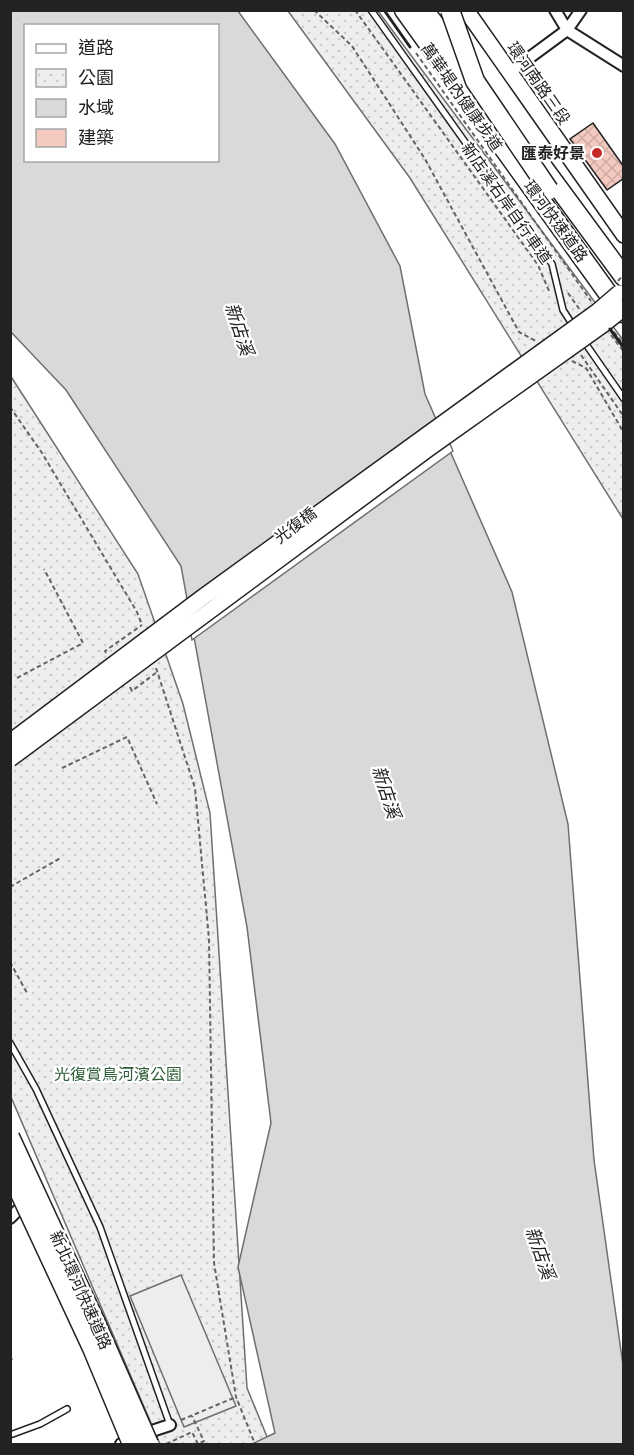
<svg xmlns="http://www.w3.org/2000/svg" width="634" height="1455" viewBox="0 0 634 1455" font-family="'Exo 2','Noto Sans TC',sans-serif">
<style>
.park{fill:url(#park-dots);stroke:#6f6f6f;stroke-width:1.5}
.parking{fill:#ededed;stroke:#6f6f6f;stroke-width:1.5}
.water{fill:#d9d9d9;stroke:#6f6f6f;stroke-width:1.5;fill-rule:evenodd}
.pier{fill:#fff;stroke:#6f6f6f;stroke-width:1.5}
.building{fill:url(#building-cross-hatch);stroke:#222;stroke-width:1.5}
.lines{fill:none;stroke-linecap:round;stroke-linejoin:round}
.lane-casing{stroke:#222;stroke-width:8}
.street-casing{stroke:#222;stroke-width:14}
.secondary-casing{stroke:#222;stroke-width:18}
.highway-casing{stroke:#222;stroke-width:21}
.path{stroke:#646464;stroke-width:2;stroke-dasharray:4.5 3;stroke-linecap:butt}
.lane{stroke:#fff;stroke-width:5}
.street{stroke:#fff;stroke-width:10}
.secondary{stroke:#fff;stroke-width:15}
.highway{stroke:#fff;stroke-width:18}
.secondary-bridge-casing{stroke:#222;stroke-width:18;stroke-linecap:butt}
.highway-bridge-casing{stroke:#222;stroke-width:21;stroke-linecap:butt}
.path-bridge{stroke:#646464;stroke-width:2;stroke-dasharray:4.5 3;stroke-linecap:butt}
.secondary-bridge{stroke:#fff;stroke-width:15}
.highway-bridge{stroke:#fff;stroke-width:18}
.wall{stroke:#222;stroke-width:3}
.poi-dot{fill:#c62828;stroke:#fff;stroke-width:2}
.labels{text-anchor:middle;stroke-width:4.5;stroke-linejoin:round;paint-order:stroke}
.street-label{font-size:16px;fill:#222;stroke:#fff}
.poi-label{font-size:16px;font-weight:bold;fill:#222;stroke:#fff;text-anchor:end}
.park-label{font-size:16px;fill:#2f5e38;stroke:#fff}
.water-label{font-size:18px;font-style:italic;fill:#222;stroke:#fff}
</style>
<defs>
<pattern id="park-dots" width="8" height="8" patternUnits="userSpaceOnUse" patternTransform="scale(1.5)"><rect width="8" height="8" fill="#eee"/><path d="M2 2h.1M6 6h.1" fill="none" stroke="#ccc" stroke-width="1.8" stroke-linecap="round"/></pattern>
<pattern id="building-cross-hatch" width="8" height="8" patternUnits="userSpaceOnUse" patternTransform="scale(1.5)"><rect width="8" height="8" fill="#f3c9c0"/><path d="M0 0l8 8M0 8l8-8" fill="none" stroke="#d0aca5"/></pattern>
</defs>
<rect width="100%" height="100%" fill="#fff"/>
<path class="park" d="M288 11H378L623 340V519L410 178Z
M10 375 138 574 183 704 210 813 247 1388 270 1444H160L11 1097Z"/>
<path class="parking" d="M181 1275 236 1406 184 1427 130 1296Z"/>
<path class="water" d="M11 11H238L335 144 400 266 425 394 512 592 568 824 594 1160 623 1365V1444H252L275 1433 238 1267 271 1123 247 927 181 566 66 390 11 332ZM26 26H218V160H26Z"/>
<path class="pier" d="M439 418 453 451 192 640 186 606Z"/>
<path class="building" d="M593 123 624 167V178L607 190 570 139Z"/>
<g class="lines">
<defs>
<path id="lane" d="M371 10 552 264 563 310 574 327
M583 340 624 399
M10 1043 36 1089 100 1227 170 1425
M10 1435 40 1424 67 1409"/>
<path id="street" d="M555 10 567 30 624 66
M510 72 567 30 581 10
M10 1218 19 1209
M121 1444 137 1436 170 1425"/>
<path id="secondary" d="M466 10 624 235"/>
<path id="highway" d="M404 10 622 313
M424 10 470 71
M543 167 624 277"/>
</defs>
<use href="#lane" class="lane-casing"/>
<use href="#street" class="street-casing"/>
<use href="#secondary" class="secondary-casing"/>
<use href="#highway" class="highway-casing"/>
<path class="path" d="M314 10 352 46 425 159 519 332 536 341
M355 10 538 265 549 291
M416 53 591 301
M568 293 580 310
M614 332 624 345
M611 335 624 352
M581 355 624 417
M572 361 586 368 624 433
M10 407 42 453 137 612 142 625
M106 653 105 651 142 625
M156 668 195 788 209 939 214 1263 236 1397 255 1444
M17 678 83 643 44 569
M130 687 132 691 157 672
M62 768 127 737 157 804
M10 887 62 857
M10 962 27 993
M10 1356 12 1360
M181 1420 236 1397
M166 1444 192 1432 198 1444 204 1441 192 1416"/>
<use href="#lane" class="lane"/>
<use href="#street" class="street"/>
<use href="#secondary" class="secondary"/>
<use href="#highway" class="highway"/>
<defs>
<path id="secondary-bridge" d="M10 742 203 597 598 311 619 293
M10 759 428 449 604 324 624 308"/>
<path id="highway-bridge" d="M450 10 475 81 549 190
M10 1137 96 1323 149 1444
M10 1172 92 1348 132 1444"/>
</defs>
<use href="#secondary-bridge" class="secondary-bridge-casing"/>
<use href="#highway-bridge" class="highway-bridge-casing"/>
<path class="path-bridge" d="M618 281 624 274"/>
<use href="#secondary-bridge" class="secondary-bridge"/>
<use href="#highway-bridge" class="highway-bridge"/>
<path class="wall" d="M384 10 410 47
M610 329 624 348"/>
</g>
<circle class="poi-dot" cx="597" cy="153" r="6"/>
<g class="labels">
<g class="street-label">
<text transform="translate(539 83) rotate(55)" y="6">環河南路三段</text>
<text transform="translate(462 97) rotate(55)" y="6">萬華堤內健康步道</text>
<text transform="translate(507 203) rotate(55)" y="6">新店溪右岸自行車道</text>
<text transform="translate(556 221) rotate(54)" y="6">環河快速道路</text>
<text transform="translate(295 525) rotate(-37)" y="6">光復橋</text>
<text transform="translate(81 1290) rotate(66)" y="6">新北環河快速道路</text>
</g>
<g class="poi-label">
<text x="585" y="159">匯泰好景</text>
</g>
<g class="park-label">
<text x="118" y="1080">光復賞鳥河濱公園</text>
</g>
<g class="water-label">
<text transform="translate(239 329) rotate(72)" y="6">新店溪</text>
<text transform="translate(386 792) rotate(72)" y="6">新店溪</text>
<text transform="translate(540 1253) rotate(71)" y="6">新店溪</text>
</g>
</g>
<rect width="634" height="1455" fill="none" stroke="#222222" stroke-width="24"/>
<rect x="24" y="24" width="195" height="138" fill="#ffffff" stroke="#a7a7a7" stroke-width="1.5"/>
<rect x="36" y="44" width="30" height="9" fill="#ffffff" stroke="#a7a7a7" stroke-width="1.5"/>
<text x="78" y="54" font-size="18" fill="#222222">道路</text>
<rect x="36" y="69" width="30" height="18" fill="url(#park-dots)" stroke="#a7a7a7" stroke-width="1.5"/>
<text x="78" y="84" font-size="18" fill="#222222">公園</text>
<rect x="36" y="99" width="30" height="18" fill="#d9d9d9" stroke="#a7a7a7" stroke-width="1.5"/>
<text x="78" y="114" font-size="18" fill="#222222">水域</text>
<rect x="36" y="129" width="30" height="18" fill="#f3c9c0" stroke="#a7a7a7" stroke-width="1.5"/>
<text x="78" y="144" font-size="18" fill="#222222">建築</text>
</svg>
